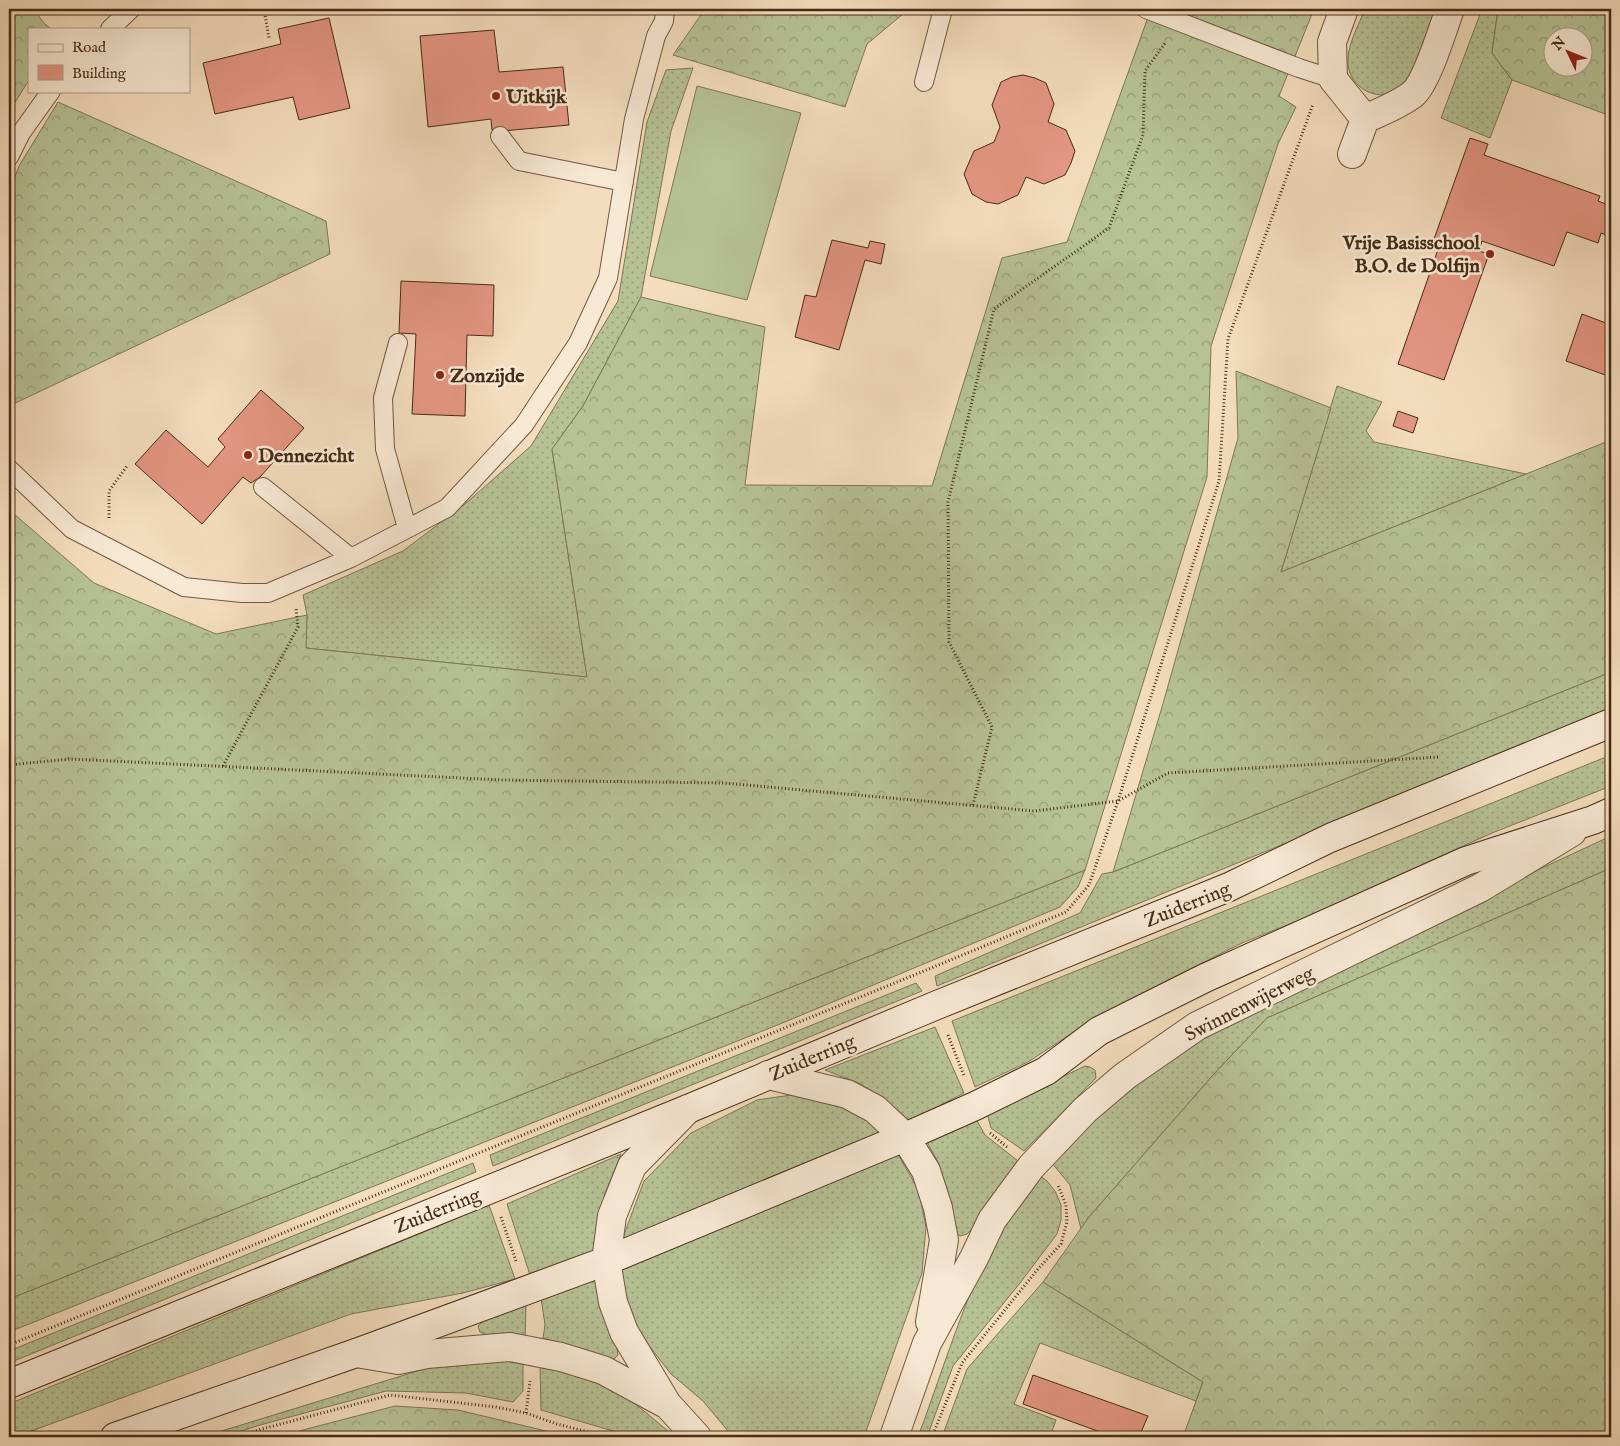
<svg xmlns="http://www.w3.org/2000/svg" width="1620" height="1446" viewBox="0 0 1620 1446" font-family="'IM FELL English',serif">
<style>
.grass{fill:url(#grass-dots);stroke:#7e7756}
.forest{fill:url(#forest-crowns);stroke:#7e7756;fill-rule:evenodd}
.pitch{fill:#b6c296;stroke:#7e7756}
.building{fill:#e49682;stroke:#462c16}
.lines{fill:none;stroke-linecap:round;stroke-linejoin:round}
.lane-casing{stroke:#725840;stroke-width:20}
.street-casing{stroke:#725840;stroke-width:30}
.secondary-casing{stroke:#462c16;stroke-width:30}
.path{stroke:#462c16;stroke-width:3;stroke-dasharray:1 2.5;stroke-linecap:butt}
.lane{stroke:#f8e9d5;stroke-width:18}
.street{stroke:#f8e9d5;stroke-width:28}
.secondary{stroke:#f8e9d5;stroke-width:28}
.poi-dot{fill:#8f2418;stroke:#f8e9d5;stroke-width:2}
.labels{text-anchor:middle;stroke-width:5;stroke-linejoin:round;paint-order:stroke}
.poi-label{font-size:20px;font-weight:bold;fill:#462c16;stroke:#f8e9d5;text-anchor:start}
.street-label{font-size:20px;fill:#462c16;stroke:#f8e9d5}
</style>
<defs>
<pattern id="grass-dots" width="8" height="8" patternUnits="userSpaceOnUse" patternTransform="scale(1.25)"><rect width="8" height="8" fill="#b6c296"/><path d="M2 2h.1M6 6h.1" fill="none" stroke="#969e79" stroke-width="1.8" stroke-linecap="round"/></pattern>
<pattern id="forest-crowns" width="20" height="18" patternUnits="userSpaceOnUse" patternTransform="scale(1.25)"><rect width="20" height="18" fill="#b6c296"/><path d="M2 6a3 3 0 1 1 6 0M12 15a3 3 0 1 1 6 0" fill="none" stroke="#969e79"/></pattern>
</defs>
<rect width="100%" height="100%" fill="#f4ddbe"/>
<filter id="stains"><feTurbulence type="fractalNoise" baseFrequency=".004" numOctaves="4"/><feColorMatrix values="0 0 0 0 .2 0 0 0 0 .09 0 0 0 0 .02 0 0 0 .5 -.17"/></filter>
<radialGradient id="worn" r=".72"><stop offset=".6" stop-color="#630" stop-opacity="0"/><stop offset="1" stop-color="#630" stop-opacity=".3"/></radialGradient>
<path class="grass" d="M1365 9H1436C1430 24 1424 40 1418 56 1415 65 1412 76 1405 84 1387 106 1350 92 1348 64 1346 48 1359 24 1365 9Z
M1482 9H1498L1492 53 1512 80 1490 138 1441 118Z
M693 68 671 131 641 297 583 406 552 449 587 677 305 648 307 615 303 595 403 551 465 504 531 446 618 301 647 122 666 70Z
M1337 386 1382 402 1366 431 1374 442 1526 474 1281 572Z
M1611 672V710L937 986 935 976 1080 913 1102 874 1113 872Z
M1611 755V786L1492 833 1297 921 1242 943 1103 1013 1028 1062 975 1087 952 1021Z
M1611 836V868L1267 1018 1214 1074 1089 1217 1081 1229 1070 1185 1051 1162 1127 1085 1204 1035 1501 887Z
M1085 870 1078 887 1060 907 780 1024 9 1332V1299Z
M916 983 922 991 493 1166 490 1155Z
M935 1027 964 1093 904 1124 883 1100 861 1084 825 1070Z
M1085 1066 1090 1067 1095 1070 1096 1078 1024 1151 991 1128 987 1113Z
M805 1093 838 1104 864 1117 886 1133 622 1240 644 1181 691 1133 757 1100Z
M975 1117 985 1135 1018 1161 997 1189 973 1228 967 1234 960 1236 955 1231 939 1164 926 1140Z
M896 1151 919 1191 926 1227 922 1273 864 1437H733L703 1401 671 1374 650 1347 630 1316 620 1266Z
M621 1154 605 1193 597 1226 596 1250 530 1275 507 1204Z
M473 1163 476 1172 9 1363V1351Z
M1039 1175 1047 1181 1055 1191 1061 1205V1220L1057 1234 1020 1283 953 1366 927 1437H918C940 1378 959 1316 985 1259 999 1229 1020 1202 1039 1175Z
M489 1205 515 1279 463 1293 351 1314 15 1437H9V1404Z
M599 1277 616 1341 618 1355 614 1359 608 1360 543 1338 545 1325 541 1298Z
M1043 1282 1203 1382 1196 1401 1040 1343 1014 1404 1056 1420 1050 1437H942L967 1369Z
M526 1305 525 1338 488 1335 480 1332 478 1326 484 1320Z
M523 1359V1391L513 1402 466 1393 386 1391 260 1425 222 1437H202L437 1365Z
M540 1365 603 1382 638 1406 675 1437H634L541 1410Z"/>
<path class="forest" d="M9 9H33L44 23 51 29H29V80L9 112Z
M705 9H909L867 44 845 107 673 55Z
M1151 9H1314L1279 96 1296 107 1278 144 1211 346 1207 477 1085 870 9 1299V505L14 514 94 583 216 634 307 615 306 648 587 677 552 449 583 406 641 297 765 327 745 485 932 486 1002 258 1067 242Z
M1498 9H1611V116L1512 80 1492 53ZM1552 38H1582V68H1552Z
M58 102 326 221 330 254 9 406V193L19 166Z
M1236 371 1331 408 1281 572 1611 440V672L1113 872 1162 707 1238 438Z
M1611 868V1437H1183L1203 1382 1043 1282 1089 1217 1214 1074 1267 1018Z
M395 1406 458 1410 571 1437H276Z"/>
<path class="pitch" d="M697 86 801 113 747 300 650 276Z"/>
<path class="building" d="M329 18 350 108 299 120 293 97 215 114 203 63 281 44 278 29Z
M494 30 499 72 563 67 569 125 502 131 492 130 491 119 428 127 420 36Z
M1023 75 1035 78 1046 83 1054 104 1048 122 1066 130 1075 151 1071 163 1065 175 1044 184 1026 177 1018 195 998 204 986 202 972 194 964 174 974 151 994 142 1000 127 992 105 1001 82 1012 77Z
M1470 138 1488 144 1484 155 1600 196 1598 201 1611 206V237L1601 233 1598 243 1567 232 1554 266 1482 241 1479 251 1489 254 1444 380 1398 364 1441 241 1434 239Z
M832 240 868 248 870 241 885 244 881 264 865 260 839 350 795 337 805 295 816 297Z
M401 281 494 285 493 336 467 335 465 416 412 414 416 334 399 333Z
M1582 314 1611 325V377L1566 361Z
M261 390 304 428 260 477 251 483 243 477 202 524 135 464 166 430 208 467 225 447 218 439Z
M1398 411 1418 418 1413 433 1393 426Z
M1033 1375 1148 1416 1139 1437H1114L1023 1404Z"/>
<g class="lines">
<defs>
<path id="lane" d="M1146 9 1299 68 1333 79
M110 29 131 9
M924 82 943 9
M500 136 519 161 624 182
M9 157 21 133 51 91
M398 343 383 398 385 449 407 528
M9 469 72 529 184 587 242 593H268L294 582 351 558 447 508 524 425 578 343 608 278 634 119 656 36 664 21 665 9
M263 487 351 558"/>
<path id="street" d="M1344 9 1332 42 1333 79 1365 119C1382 111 1399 105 1413 94 1427 82 1443 28 1450 9
M1352 154 1365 119
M768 1075 847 1094 875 1109 905 1137 926 1171 938 1208 944 1240 930 1322
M688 1109 632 1166 612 1216 606 1261 613 1302 624 1332 667 1404 697 1437
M356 1353 398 1360 427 1354 510 1347 561 1357 603 1370 664 1403
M894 1437 927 1343 974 1258 992 1220 1031 1167 1085 1110 1125 1076 1197 1026 1480 888 1572 832"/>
<path id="secondary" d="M9 1384 688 1109 937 1005 1229 887 1330 838 1611 723
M115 1437 356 1353 606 1261 905 1137 975 1106 1046 1071 1099 1031 1205 978 1466 861 1593 820 1611 812"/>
</defs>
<use href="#lane" class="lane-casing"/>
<use href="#street" class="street-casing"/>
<use href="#secondary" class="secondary-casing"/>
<path class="path" d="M264 9 269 38
M109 518V491L127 466
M9 765 70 759 503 780 724 783 1034 811 1118 801 1168 773 1440 757
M223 766 298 627 296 608
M973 805 992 727 949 642 948 502 994 309 1109 228 1143 135 1145 71 1165 43
M948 1035 964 1076
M990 1133 1007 1147
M501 1217 516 1261
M9 1345 924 971 1066 912 1089 885 1118 801 1219 481 1228 339 1313 104
M526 1413 530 1381
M236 1437 262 1429 390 1395 496 1407 526 1413 557 1424 608 1437
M932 1437 962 1363 1038 1269 1061 1244 1067 1222 1066 1205 1058 1185"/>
<use href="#lane" class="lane"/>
<use href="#street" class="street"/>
<use href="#secondary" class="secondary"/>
</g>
<g class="poi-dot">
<circle cx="496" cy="96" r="5"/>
<circle cx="1490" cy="254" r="5"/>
<circle cx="440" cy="375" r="5"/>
<circle cx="248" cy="455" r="5"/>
</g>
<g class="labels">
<g class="poi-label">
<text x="506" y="103">Uitkijk</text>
<text x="1480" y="249" text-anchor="end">Vrije Basisschool<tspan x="1480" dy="23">B.O. de Dolfijn</tspan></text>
<text x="450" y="382">Zonzijde</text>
<text x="258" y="462">Dennezicht</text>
</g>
<g class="street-label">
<text transform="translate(1187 904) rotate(-22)" y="7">Zuiderring</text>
<text transform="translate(1249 1003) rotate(-27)" y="7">Swinnenwijerweg</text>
<text transform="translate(812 1057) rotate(-23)" y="7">Zuiderring</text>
<text transform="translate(437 1210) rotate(-22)" y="7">Zuiderring</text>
</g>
</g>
<rect width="1620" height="1446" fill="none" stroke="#f4ddbe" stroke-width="30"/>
<rect x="10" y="10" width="1600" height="1426" fill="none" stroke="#462c16" stroke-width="2.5"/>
<rect x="15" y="15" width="1590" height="1416" fill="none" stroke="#462c16"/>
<rect x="28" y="28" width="162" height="65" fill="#f8e9d5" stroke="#b19d89"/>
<rect x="38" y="44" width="25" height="8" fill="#f8e9d5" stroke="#b19d89"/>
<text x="72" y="52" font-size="15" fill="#462c16">Road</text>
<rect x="38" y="65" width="25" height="15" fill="#e49682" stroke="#b19d89"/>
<text x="72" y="78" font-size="15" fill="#462c16">Building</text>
<g transform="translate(1568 52) rotate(313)"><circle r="24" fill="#f8e9d5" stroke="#b19d89"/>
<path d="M0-4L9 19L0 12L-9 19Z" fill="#8f2418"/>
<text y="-8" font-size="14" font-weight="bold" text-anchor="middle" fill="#462c16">N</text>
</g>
<rect width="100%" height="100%" filter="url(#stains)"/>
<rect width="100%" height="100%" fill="url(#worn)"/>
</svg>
